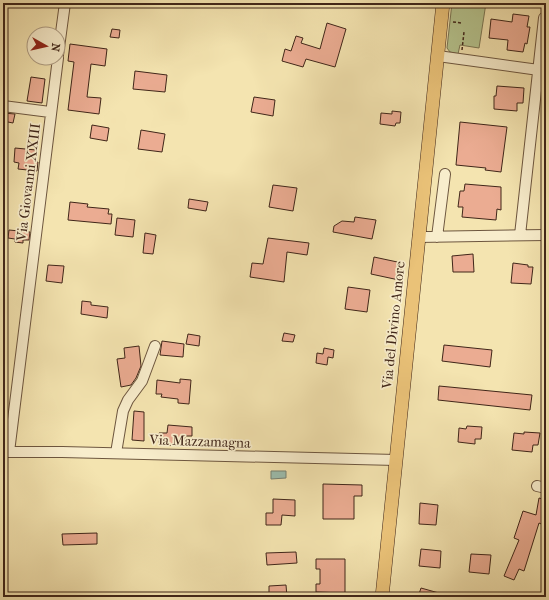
<svg xmlns="http://www.w3.org/2000/svg" width="549" height="600" viewBox="0 0 549 600" font-family="'IM FELL French Canon',serif">
<style>
.green{fill:#b6c58f;stroke:#7b7654}
.water{fill:#9cbeaf;stroke:#778173}
.building{fill:#ebac92;stroke:#402619}
.lines{fill:none;stroke-linecap:round;stroke-linejoin:round}
.minor-casing{stroke:#6d563f;stroke-width:12}
.major-casing{stroke:#402619;stroke-width:14}
.path{stroke:#402619;stroke-width:1.5;stroke-dasharray:3 2;stroke-linecap:butt}
.minor{stroke:#f8edcc;stroke-width:10}
.major{stroke:#eac278;stroke-width:13}
.labels{text-anchor:middle;stroke-width:3.5;stroke-linejoin:round;paint-order:stroke}
.street-label{font-size:14px;fill:#402619;stroke:#f8edcc}
</style>
<rect width="100%" height="100%" fill="#f4e4b0"/>
<filter id="stains"><feTurbulence type="fractalNoise" baseFrequency=".005" numOctaves="4"/><feColorMatrix values="0 0 0 0 .2 0 0 0 0 .09 0 0 0 0 .02 0 0 0 .5 -.17"/></filter>
<radialGradient id="worn" r=".72"><stop offset=".6" stop-color="#630" stop-opacity="0"/><stop offset="1" stop-color="#630" stop-opacity=".3"/></radialGradient>
<path class="green" d="M452 3H486L479 48 460 45 458 54 450 52 447 48Z"/>
<path class="water" d="M271 471H286V478L271 479Z"/>
<path class="building" d="M513 14 529 16 527 27H530L527 44 525 43 523 52 507 50 508 40 489 38 491 19 512 22Z
M327 23 346 29 335 67 306 59 303 67 282 61 285 49 291 51 296 36 303 38 301 43 320 49Z
M112 29 120 30 119 38 110 37Z
M70 44 107 49 105 66 91 64 87 97 101 98 99 114 68 110 74 62 68 61Z
M135 71 167 75 165 92 133 89Z
M31 77 45 79 42 103 27 101Z
M497 86 524 88 523 103H517V111L494 109V96H496Z
M254 97 275 100 273 116 251 112Z
M392 111 401 112 400 123H396L395 126 380 124 381 113 392 114Z
M3 113 15 114 13 123 3 121Z
M460 122 507 127 501 172 485 170 486 168 456 165Z
M92 125 109 128 107 141 90 138Z
M141 130 165 134 162 152 138 149Z
M15 148 36 150 35 162H38L37 171 18 169 19 163 14 162Z
M465 184 501 187V210L497 209 496 220 462 217 463 207H458L460 191H464Z
M273 185 297 188 293 211 269 207Z
M189 199 208 202 206 211 188 208Z
M70 202 88 204 87 207 109 209 108 214H112L111 224 68 220Z
M355 217 376 220 372 239 333 232 334 226 342 221 354 222Z
M117 218 135 220 133 237 115 235Z
M9 230 30 232 29 240H23V243L15 242V239L8 238Z
M145 233 156 235 153 254 143 253Z
M268 238 309 243 307 255 287 252 284 282 250 277 252 263 263 264Z
M473 254 474 272H453L452 256Z
M374 257 402 263 399 280 371 274Z
M513 263 528 265V267H533L531 284 511 283Z
M48 265 64 266 62 283 46 281Z
M348 287 370 290 367 312 345 309Z
M82 301 91 302V305L108 307 107 318 81 314Z
M284 333 295 335 293 342 282 341Z
M188 334 200 336 199 346 186 344Z
M162 341 184 344 183 357 160 355Z
M444 345 492 350 490 367 442 361Z
M139 346 141 366 136 378 131 385 121 387 117 359 125 358 124 348Z
M324 348 334 350 333 358 328 357 327 365 316 363 317 353 323 354Z
M180 379 191 380 189 404 178 403V399L161 397 162 394H156L157 380 180 383Z
M439 386 532 395 530 410 438 400Z
M134 411 144 412V441L132 440Z
M168 425 192 427V436H185L184 446 159 445V433H167Z
M467 426 482 427 481 439H475V444L458 442 459 428 466 429Z
M524 432 540 433 538 445H533L532 452 512 450 514 433 524 434Z
M323 484 362 485V496H354V519H323Z
M539 498 546 500V526L539 523 524 571 519 569 514 580 504 576 519 540 514 538 523 511 536 515Z
M273 499 295 500V516L282 515 281 525H266V513H273Z
M420 503 438 505 436 525 419 524Z
M97 533V544L63 545 62 534Z
M421 549 441 551 440 568 419 566Z
M296 552 297 563 267 565 266 553Z
M471 554 491 555 489 574 469 572Z
M316 559H345V593L316 592V584H320V569H316Z
M286 585 287 597H269V586Z
M421 588 446 595V597H418Z"/>
<g class="lines">
<defs>
<path id="minor" d="M58 55 65 3
M438 56 546 71
M3 106 50 112
M520 235 544 18H546
M418 237 546 235
M437 237 445 174
M3 452H62L396 460
M9 452 58 58
M116 453 123 411 128 400 142 381 155 346
M537 486 546 488"/>
<path id="major" d="M382 597 443 3"/>
</defs>
<use href="#minor" class="minor-casing"/>
<use href="#major" class="major-casing"/>
<path class="path" d="M453 22 462 23
M462 50 464 32"/>
<use href="#minor" class="minor"/>
<use href="#major" class="major"/>
</g>
<g class="labels">
<g class="street-label">
<text transform="translate(28 182) rotate(-83)" y="5">Via Giovanni XXIII</text>
<text transform="translate(393 325) rotate(-84)" y="5">Via del Divino Amore</text>
<text transform="translate(200 441) rotate(2)" y="5">Via Mazzamagna</text>
</g>
</g>
<rect width="549" height="600" fill="none" stroke="#f4e4b0" stroke-width="16"/>
<rect x="4" y="4" width="541" height="592" fill="none" stroke="#402619" stroke-width="2"/>
<rect x="8" y="8" width="533" height="584" fill="none" stroke="#402619"/>
<g transform="translate(46 46) rotate(98)"><circle r="19" fill="#f8edcc" stroke="#ae9d84"/>
<path d="M0-3L7 15L0 10L-7 15Z" fill="#8f2418"/>
<text y="-6" font-size="11" font-weight="bold" text-anchor="middle" fill="#402619">N</text>
</g>
<rect width="100%" height="100%" filter="url(#stains)"/>
<rect width="100%" height="100%" fill="url(#worn)"/>
</svg>
